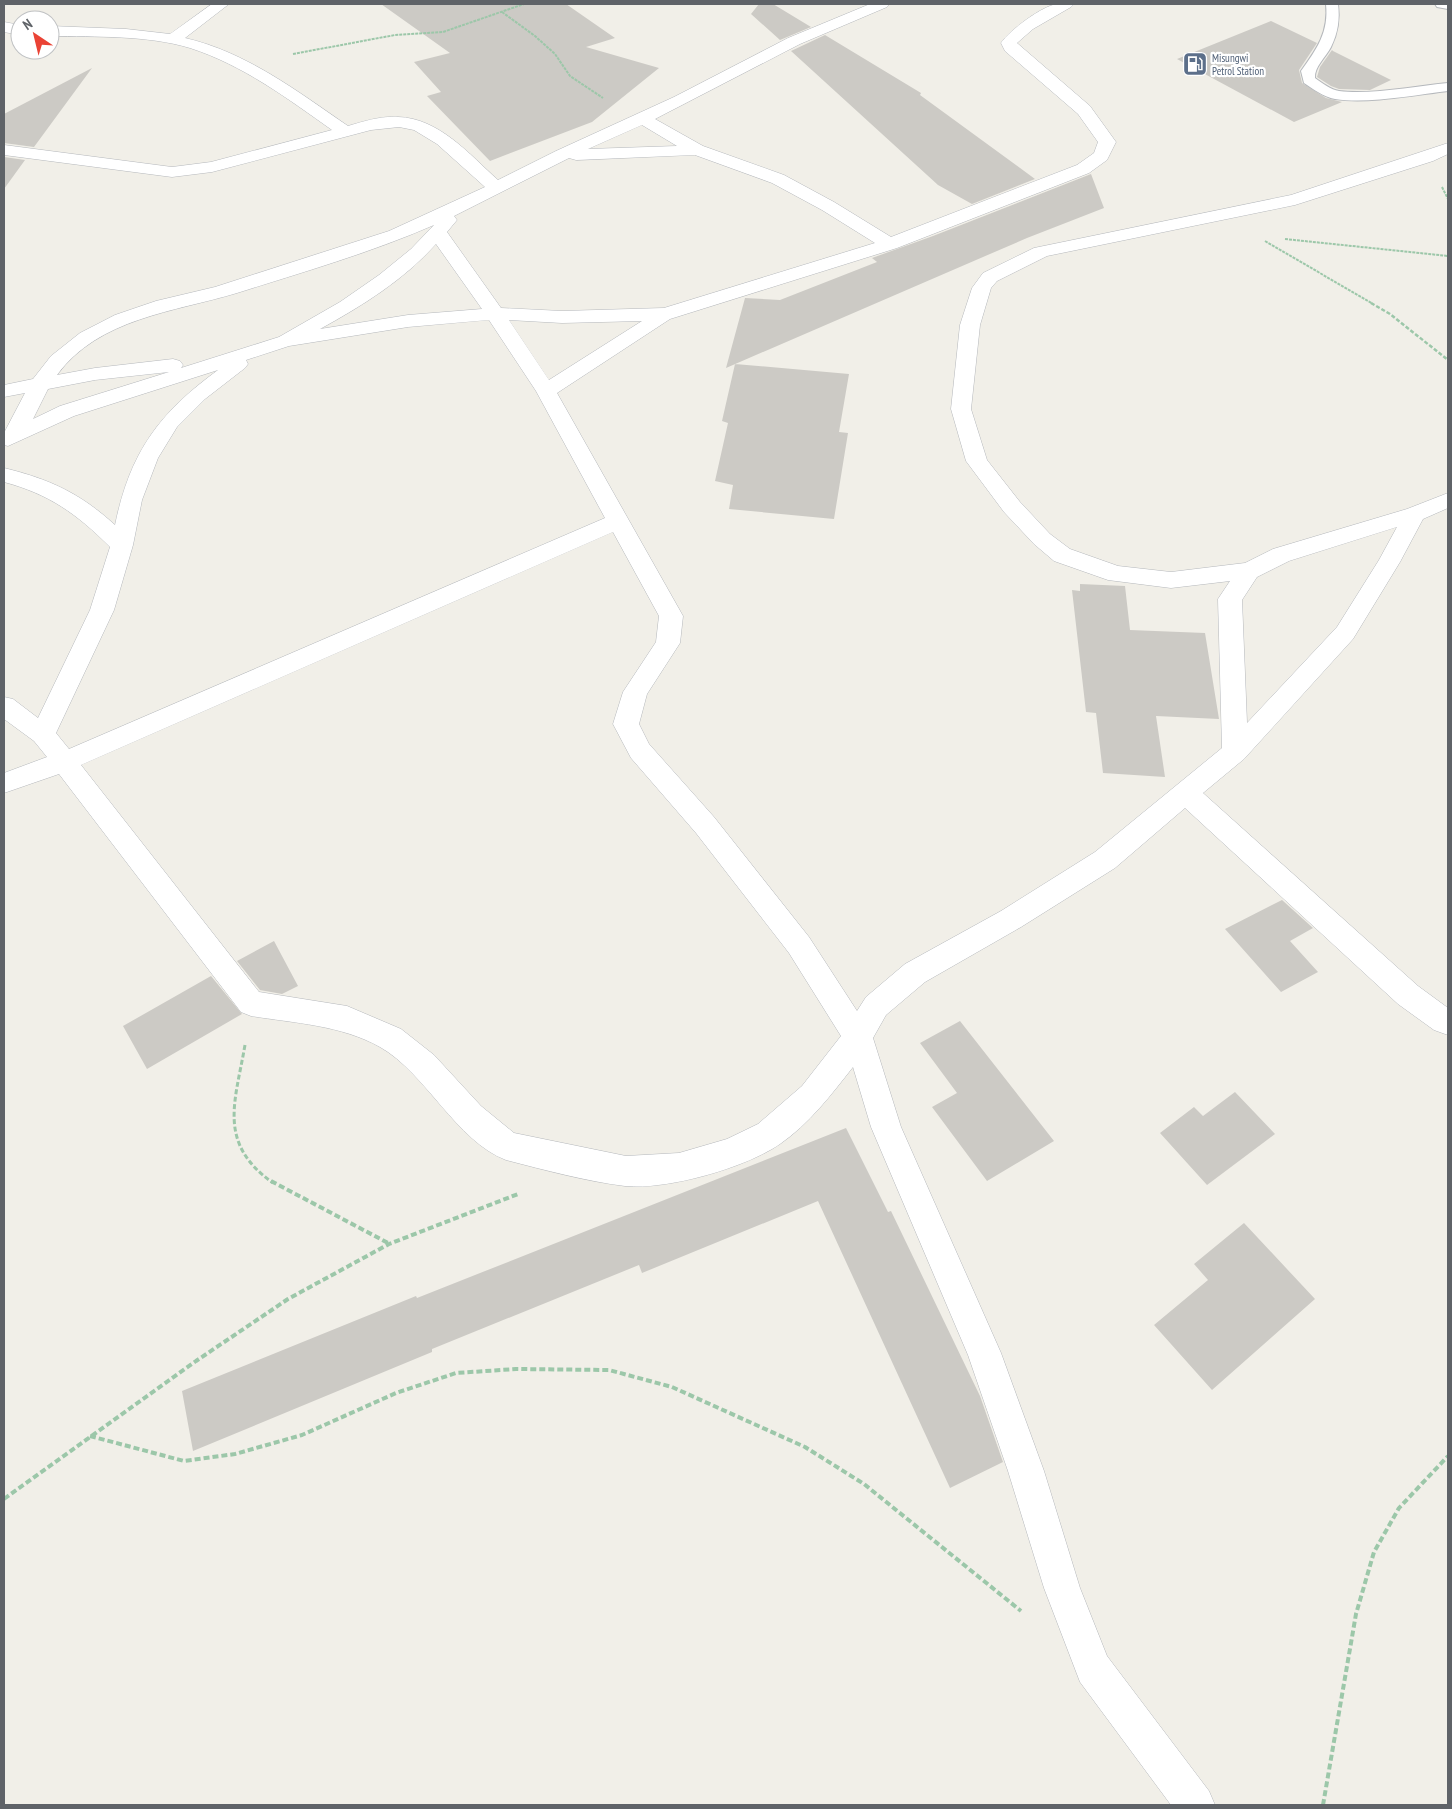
<svg xmlns="http://www.w3.org/2000/svg" width="1452" height="1809" viewBox="0 0 1452 1809" font-family="'PT Sans Narrow',sans-serif">
<style>
.building{fill:#cccac5}
.lines{fill:none;stroke-linecap:round;stroke-linejoin:round}
.lane-casing{stroke:#b5b8bc;stroke-width:2}
.street-casing{stroke:#b5b8bc;stroke-width:1}
.path-far3{stroke:#9cc7a9;stroke-width:2;stroke-dasharray:3 1;stroke-linecap:butt}
.path-far2{stroke:#9cc7a9;stroke-width:2.5;stroke-dasharray:4 2;stroke-linecap:butt}
.path-far1{stroke:#9cc7a9;stroke-width:3;stroke-dasharray:5 2.5;stroke-linecap:butt}
.path{stroke:#9cc7a9;stroke-width:4;stroke-dasharray:6 3;stroke-linecap:butt}
.lane{fill:#fff;fill-rule:evenodd}
.street{fill:#fff;fill-rule:evenodd}
.labels{text-anchor:middle;stroke-width:4.5;stroke-linejoin:round;paint-order:stroke}
.far-service-label{font-size:11px;fill:#4e5e75;stroke:#fff;text-anchor:start}
</style>
<rect width="100%" height="100%" fill="#f1efe8"/>
<path class="building" d="M381 4H566L615 38 586 47 659 68 592 122 490 161 427 96 441 92 414 62 450 53Z
M759 4H773L811 27 780 40 751 14Z
M1271 21 1317 43 1299 70 1302 83 1326 98 1342 102 1294 122 1177 59Z
M825 35 921 93 920 95 1035 179 972 204 938 185 791 51Z
M1332 50 1333 51 1391 80 1370 90 1339 89 1331 86 1317 77 1320 67Z
M92 68 34 147 4 143V114Z
M4 157 25 160 4 189Z
M1091 174 1104 208 1027 238 726 368 745 298 780 300 877 262 872 258 933 236Z
M735 364 849 374 839 432 848 433 834 519 729 509 733 485 715 481 728 423 722 421Z
M1080 584 1125 586 1130 630 1205 633 1219 719 1156 716 1165 777 1103 773 1096 713 1086 712 1072 590 1080 591Z
M1282 900 1313 928 1290 941 1318 972 1281 992 1225 929Z
M274 941 298 986 282 994 260 990 237 961Z
M211 976 242 1014 147 1069 123 1026Z
M960 1021 1054 1141 987 1181 932 1107 957 1093 920 1043Z
M1235 1092 1275 1134 1207 1185 1160 1133 1194 1107 1203 1116Z
M846 1128 888 1212 891 1211 980 1396 1003 1462 950 1488 818 1201 642 1273 639 1265 432 1349V1352L193 1451 182 1391 416 1296 417 1298Z
M1244 1223 1315 1299 1212 1390 1154 1325 1208 1280 1194 1264Z"/>
<g class="lines">
<defs>
<path id="lane" d="M1326 4H1338C1340 19 1338 33 1331 47 1326 57 1314 67 1315 78 1322 83 1331 90 1339 91 1371 95 1416 86 1448 83V91C1415 95 1368 104 1335 99 1324 97 1313 89 1304 83L1301 71C1317 49 1329 32 1326 4Z
M1435 4H1448V9L1437 7Z"/>
<path id="street" d="M212 4H229L185 38C246 52 297 91 348 126 365 121 381 116 398 117 439 118 470 155 498 180L556 151 674 97 788 38 870 4H889L887 7 800 44 655 119 703 146 784 175 834 202 891 237 1077 165 1094 153 1098 142 1078 114 1005 51 1001 43C1010 30 1042 6 1057 4 1063 3 1069 4 1074 4L1071 7 1033 29 1017 43 1090 106 1116 142 1107 160 1089 173 897 248 670 319 557 393 683 616 680 643 647 694 639 724 649 744 714 817 809 937 857 1011 866 997 905 964 1001 911 1095 852 1222 748 1218 599 1230 581 1171 588 1108 580 1054 561 1034 544 1004 512 966 461 951 409 960 325 972 288 983 273 1034 248 1291 195 1448 143V154L1433 161 1295 205 1047 256 997 281 991 288 980 325 971 409 987 460 1020 502 1050 534 1070 549 1118 566 1171 572 1245 563 1273 549 1407 509 1448 493V508L1423 519 1400 562 1353 639 1244 759 1203 793 1418 986 1448 1008V1035L1434 1030 1398 1004 1185 808 1115 868 1021 927 925 982 886 1015 873 1038 901 1127 1001 1353 1044 1471 1080 1588 1107 1656 1209 1791 1215 1805H1171L1080 1682 1044 1588 1008 1471 968 1355 871 1127 853 1067C831 1095 809 1124 780 1144 745 1168 667 1190 625 1186 585 1181 545 1170 506 1160 456 1141 426 1073 380 1047 341 1025 294 1023 251 1016L241 1012 59 774 4 793V773L47 757 34 741 4 719V697L13 699 38 718 90 610 110 547C77 514 49 494 4 482V468C49 479 80 493 115 525 130 452 159 413 218 370L74 416 8 446 4 445V433L25 393 4 397V385L33 379 51 356 80 333 115 315 156 301 215 287 389 231 485 187 437 144 414 130 399 127 371 130 212 172 172 177 4 155V145L172 167 211 162 332 130C288 99 243 65 190 48 147 35 96 37 50 36V26L126 29 170 34ZM642 125 677 146 588 149ZM695 155 772 183 822 210 875 243 664 308 562 311 501 308 447 232 457 220 454 216 569 158 576 160ZM434 225 411 249 379 275 340 302 279 337 181 368 183 365 180 361 173 359 95 368 57 375C99 318 174 312 237 293 303 272 370 253 434 225ZM436 244 482 309 408 315 320 329C362 306 404 280 436 244ZM489 320 536 391 605 518 69 749 56 733 114 610 133 545 142 500 158 458 177 427 205 399 245 368 248 364 246 360 289 346 408 327ZM509 320 562 323 642 321 549 380ZM169 372 60 406 33 419 48 389 95 380ZM1397 527 1379 560 1337 627 1247 723 1242 600 1257 577 1289 561ZM613 532 659 616 656 642 623 692 613 724 631 758 696 833 789 953 841 1036 802 1086 758 1124 727 1139 679 1153 626 1156 514 1133 481 1106 434 1055 401 1029 347 1006 259 992 81 765Z
M4 22 20 25V35L4 32Z"/>
</defs>
<use href="#lane" class="lane-casing"/>
<use href="#street" class="street-casing"/>
<path class="path-far3" d="M502 12 535 36 555 54 570 76 603 98
M293 54 395 35 443 32 524 4
M1442 187 1448 199
M1285 239 1448 256
M1265 241 1373 304"/>
<path class="path-far2" d="M1371 303 1390 314 1448 360"/>
<path class="path-far1" d="M245 1045C235 1103 217 1143 273 1183"/>
<path class="path" d="M271 1181 388 1243
M90 1436 184 1461 235 1454 302 1435 396 1393 456 1373 516 1369 609 1370 672 1387 805 1447 864 1484 1021 1611
M4 1499 196 1361 288 1299 389 1244 518 1194
M1323 1805 1356 1614 1374 1552 1399 1508 1448 1456"/>
<use href="#lane" class="lane"/>
<use href="#street" class="street"/>
</g>
<defs>
<symbol id="fuel-square" viewBox="-11 -11 22 22"><rect x="-9" y="-9" width="18" height="18" rx="4" fill="#5c6f8a" stroke="#fff"/><path d="M-5.5-6h7V0h2V4h1.3V-2.5L3-4.5l.8-.8L6-3V5H2.5V1h-1V6h-7ZM-4.2-4.7v3.2H.2V-4.7Z" fill="#fff"/></symbol>
</defs>
<g fill-rule="evenodd">
<use href="#fuel-square" x="1181" y="50" width="28" height="28"/>
</g>
<g class="labels">
<g class="far-service-label">
<text x="1212" y="62">Misungwi<tspan x="1212" dy="13">Petrol Station</tspan></text>
</g>
</g>
<rect width="1452" height="1809" fill="none" stroke="#5f6368" stroke-width="10"/>
<g transform="translate(35 35) rotate(325)"><circle r="24" fill="#ffffff" stroke="#bfc1c3"/>
<path d="M0-4L9 19L0 12L-9 19Z" fill="#ea4335"/>
<text y="-8" font-size="14" font-weight="bold" text-anchor="middle" fill="#5f6368">N</text>
</g>
</svg>
